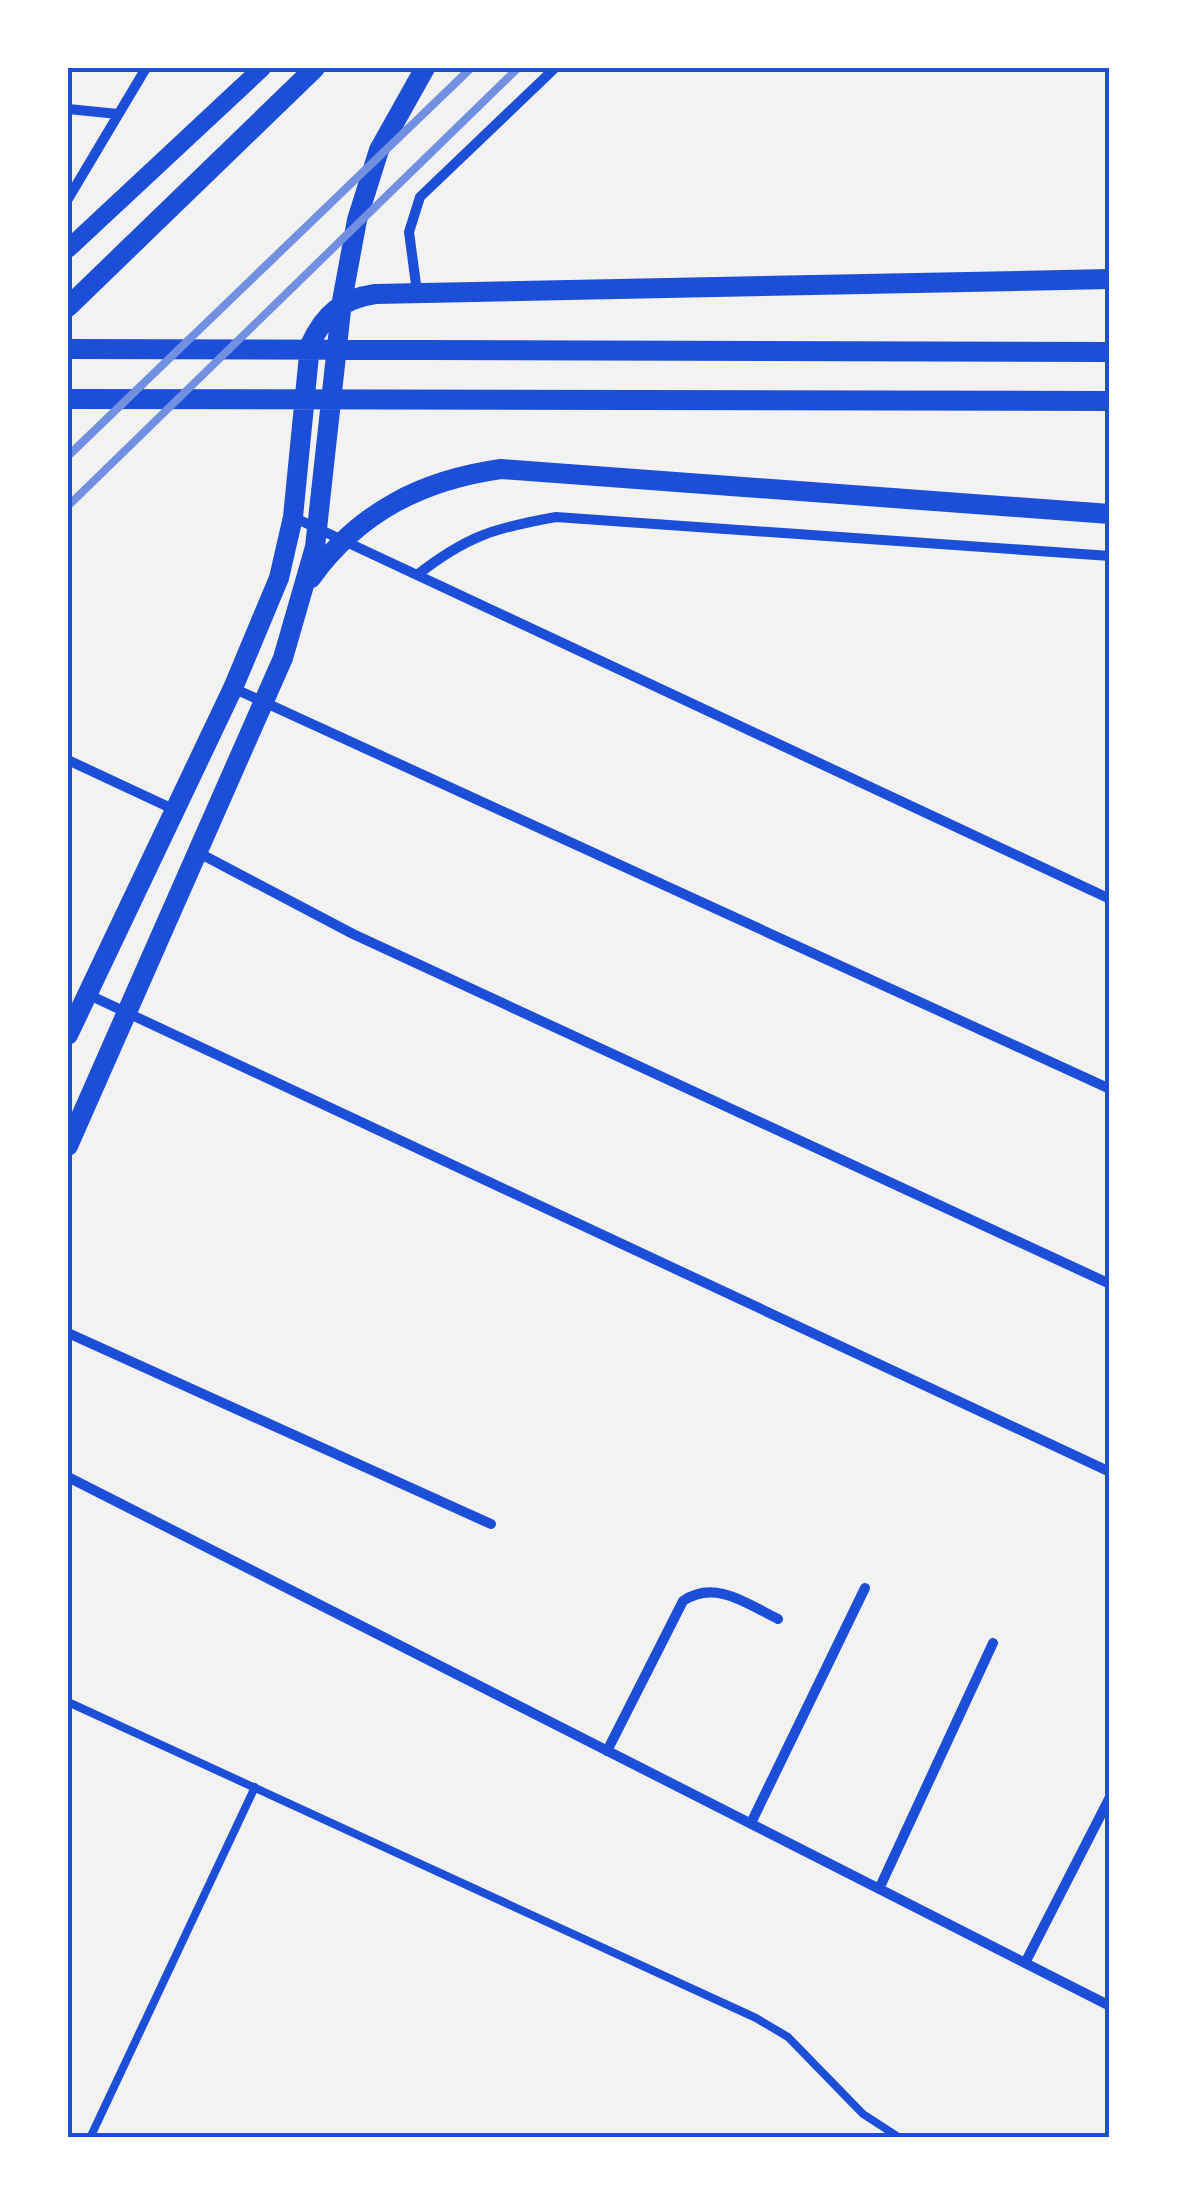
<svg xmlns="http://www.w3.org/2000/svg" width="1177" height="2205" viewBox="0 0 1177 2205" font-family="'Nunito Sans',sans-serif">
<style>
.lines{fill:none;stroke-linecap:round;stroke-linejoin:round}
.service{stroke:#1d4ed8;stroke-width:8}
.minor{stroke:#1d4ed8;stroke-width:10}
.tertiary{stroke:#1d4ed8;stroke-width:18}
.secondary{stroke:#1d4ed8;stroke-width:20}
.rail{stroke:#7290e2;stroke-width:8}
.neatline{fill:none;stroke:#1d4ed8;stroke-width:4}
</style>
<rect width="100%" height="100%" fill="#f2f2f2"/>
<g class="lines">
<path class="service" d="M68 1702 756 2018 788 2037 863 2114 900 2138
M90 2138 255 1787"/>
<path class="minor" d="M68 109 118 114
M68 199 146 68
M417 292 409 232 420 197 555 68
M293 517 1110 899
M417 575C467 536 494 528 556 517L1110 556
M233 688 1110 1089
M70 761 175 810
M199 853 353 934 1110 1284
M87 994 1110 1472
M68 1333 491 1524
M68 1477 1110 2006
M607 1751 683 1601C715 1579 747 1604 778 1619
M751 1823 865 1588
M879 1889 993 1643
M1025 1963 1110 1797"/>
<path class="tertiary" d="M68 249 262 68"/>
<path class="secondary" d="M68 307 315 68
M68 349 1110 352
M68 399 1110 401
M311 578C359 512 422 480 501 469L1110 514
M68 1035 233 688 279 578 293 517 310 345C324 314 342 299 375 294L1110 279
M68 1146 283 658 315 547 342 301 357 220 379 150 425 68"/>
<path class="rail" d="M68 456 471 68
M68 506 518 68"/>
</g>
<rect width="1177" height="2205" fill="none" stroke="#ffffff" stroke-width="140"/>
<rect x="70" y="70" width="1037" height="2065" class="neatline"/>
</svg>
